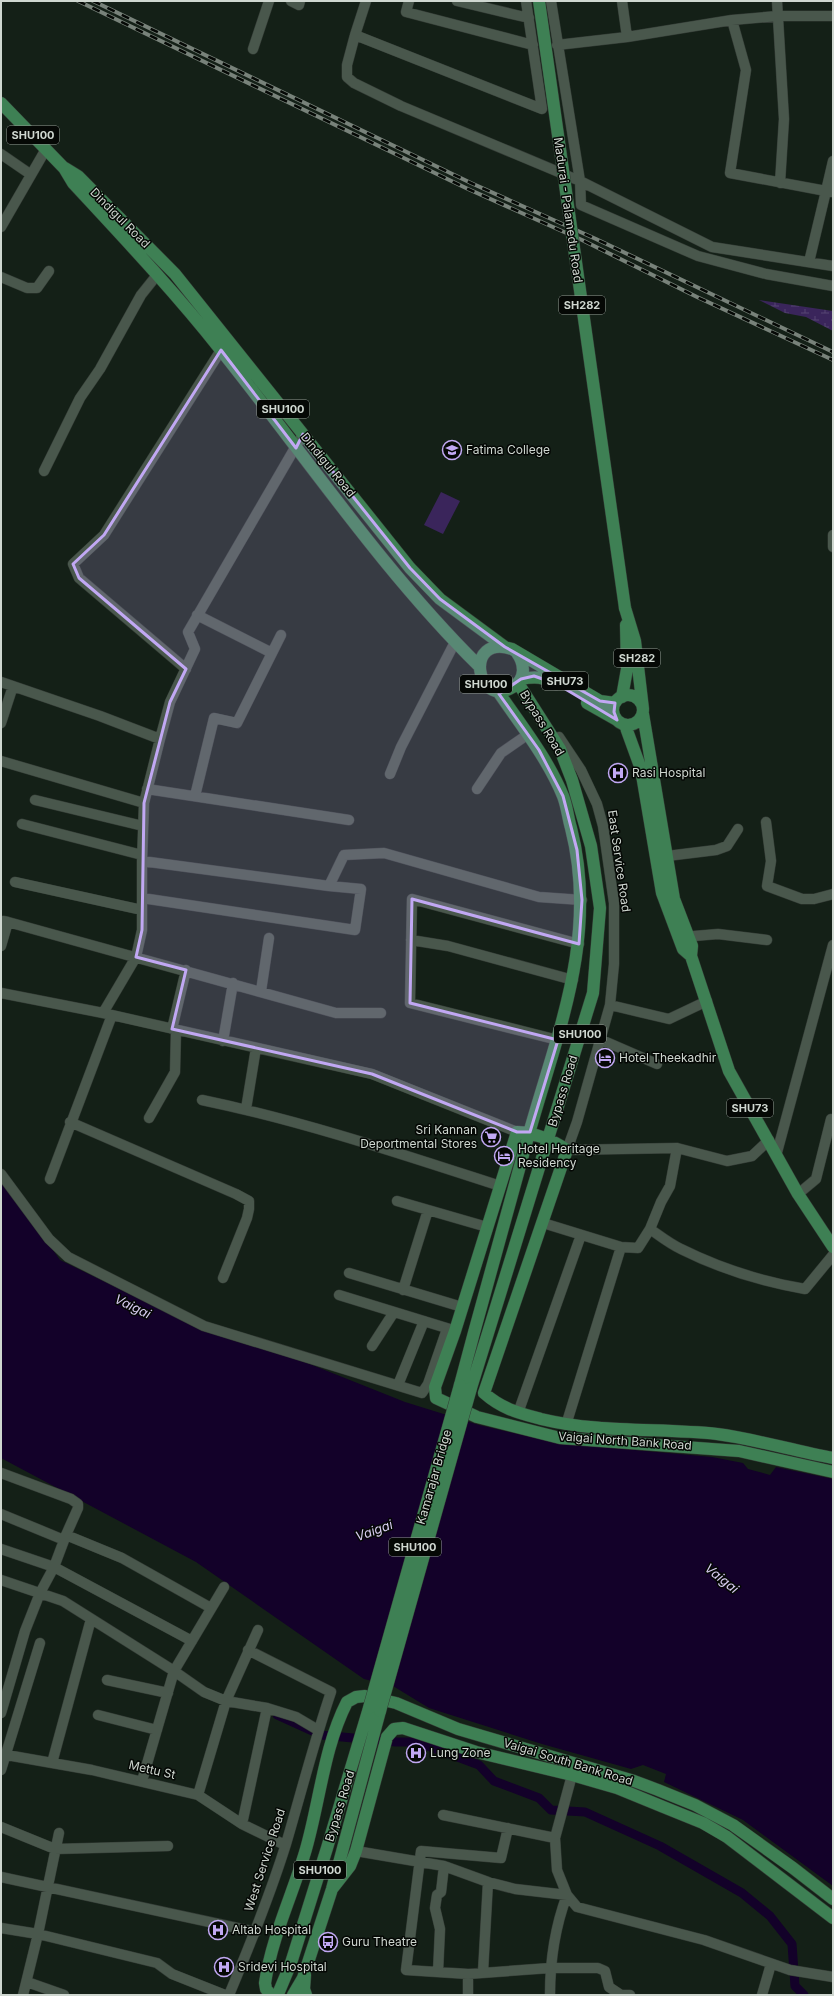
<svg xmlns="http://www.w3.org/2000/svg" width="834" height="1996" viewBox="0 0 834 1996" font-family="Inter,sans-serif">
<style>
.wetland{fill:url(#wetland-marsh)}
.pitch{fill:#3a255b}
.water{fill:#130129}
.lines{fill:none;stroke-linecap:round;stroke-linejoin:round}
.canal{stroke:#130129;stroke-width:9}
.minor-casing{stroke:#333b35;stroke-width:11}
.major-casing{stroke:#333b35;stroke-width:13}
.minor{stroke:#49574c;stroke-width:10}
.major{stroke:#3e8054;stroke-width:12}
.rail-casing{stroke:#78827a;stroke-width:4}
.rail{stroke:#050805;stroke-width:2.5;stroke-dasharray:8;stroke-linecap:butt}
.major-bridge-casing{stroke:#333b35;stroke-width:13;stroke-linecap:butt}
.major-bridge{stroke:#3e8054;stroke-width:12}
.marked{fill:#c1a8f3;fill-opacity:0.2;stroke:#c1a8f3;stroke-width:3;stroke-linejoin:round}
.labels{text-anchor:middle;stroke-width:3;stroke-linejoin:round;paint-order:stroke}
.shield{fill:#050805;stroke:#929993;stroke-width:1}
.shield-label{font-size:11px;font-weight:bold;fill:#cfd7d0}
.street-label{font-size:12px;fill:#cfd7d0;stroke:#050805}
.poi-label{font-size:12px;fill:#cfd7d0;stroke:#050805;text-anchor:start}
.water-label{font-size:13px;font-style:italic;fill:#d8ccf1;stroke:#050805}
</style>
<defs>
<pattern id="wetland-marsh" width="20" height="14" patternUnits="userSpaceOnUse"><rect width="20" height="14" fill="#3a255b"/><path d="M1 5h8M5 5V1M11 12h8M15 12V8" fill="none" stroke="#554472"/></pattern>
</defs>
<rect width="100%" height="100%" fill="#142017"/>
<path class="wetland" d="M759 300 833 311V331L806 317 785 313Z"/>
<path class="pitch" d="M441 492 460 501 443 534 424 525Z"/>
<path class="water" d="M1 1180 5 1182 60 1260 206 1331 262 1345 405 1402 479 1425 557 1443 712 1457 743 1463 748 1469 770 1475 776 1467 833 1479V1886L743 1820 664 1782 666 1774 643 1765 631 1769 542 1744 429 1708 393 1686 364 1679 196 1562 1 1458Z"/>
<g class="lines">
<path class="canal" d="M277 1715 321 1735 396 1742H417L479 1765 494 1781 539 1798 551 1810 585 1812 660 1846 742 1893 770 1916 792 1944 795 1986 804 1995"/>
<defs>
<path id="minor" d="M291 1 299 5 300 1
M366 1 355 35 542 109 526 1
M409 1 406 12 533 45
M457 1 529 18
M551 1 580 181 581 205 698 256 766 274 833 286
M777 1 784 119 780 183
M732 20 746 70 730 173 826 191 833 161
M355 35 347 65V77L354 83 401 106 580 181 712 247 833 266
M627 37 732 20 778 16H833
M557 45 627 37 622 1
M253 49 269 1
M1 154 30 174
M1 227 46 149
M809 262 826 191 833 192
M1 277 27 288H37L49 271
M44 471 80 398 100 369 141 295 157 275
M833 535V547
M197 615 272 653 281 635
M186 669 79 578 73 564 104 535 221 350
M1 682 100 716 160 739 144 803 142 861 329 886 344 855 384 853 539 897 582 900
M1 723 13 686
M559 737 581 770 597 804 603 826 614 903V964L610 1005 577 1122 567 1150 677 1148 727 1161 752 1156 769 1140
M160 739 170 702 195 649 188 632 303 434
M1 761 144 803
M390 774 401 747 455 642
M147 789 349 820
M477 789 501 753 527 735
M195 796 214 718 237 723 272 653
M35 800 143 826
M766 822 771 861 767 886 802 899H814L833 894
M22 824 142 855
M667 856 716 850 727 846 738 829
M15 882 142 910
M142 898 355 930 361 889 329 886
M8 922 336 1013H381
M682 937 718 934 767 940
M411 940 448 946 573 980
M1 946 8 922 3 921
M261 991 269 938
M1 993 103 1013 372 1074 517 1132
M610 1005 669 1019 707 1001
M103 1013 136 957 142 930V861
M172 1029 186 970
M581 1031 657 1064
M558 1040 410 1003 412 899 579 944
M223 1041 233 983
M202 1100C303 1121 401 1154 500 1186
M246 1109 256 1048
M149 1118 175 1072 176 1030
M70 1122 236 1194 249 1201V1209L247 1218 223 1278
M776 1156 833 945
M1 1174 49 1239 68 1257 204 1326 422 1393 428 1384 447 1329
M50 1179 112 1015
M798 1194 816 1179 831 1119 833 1120
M397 1201 487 1227
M543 1223 621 1247 638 1248 650 1229 661 1202 670 1186 677 1148
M650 1229C660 1236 670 1244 681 1249 719 1268 764 1282 805 1289L833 1255
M349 1273 462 1307
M403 1290 428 1210
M339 1295 453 1330
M372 1346 394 1312
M398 1385 424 1321
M518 1413 581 1235
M566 1425 621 1247
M1 1473 71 1499 78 1504V1508L66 1535
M1 1514 64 1540
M1 1549 54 1567 66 1535 122 1558 211 1608
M1 1580 63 1601 174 1671 204 1692 226 1701 267 1708 296 1717 318 1730
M107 1680 168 1693
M1 1713 25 1631 40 1593 54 1567 192 1641
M98 1715 157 1730
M1 1754 92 1770 198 1795 242 1824 285 1845
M52 1763 91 1619
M1 1770 40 1643
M142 1781 174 1671 224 1587
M198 1795 226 1701 258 1630
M443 1815 555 1838
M242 1824 267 1708
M1 1827 55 1849 168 1846
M508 1828 501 1858 421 1851 406 1970 468 1974 550 1968H598L605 1971 609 1987 621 1995H630
M356 1851 444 1866 488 1882 515 1889 567 1895 577 1907 704 1940 790 1970 833 1977
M1 1877 256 1932
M1 1928 38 1934 157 1963 172 1974 225 1995
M438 1972 440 1929 435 1908 437 1895 441 1892 444 1866
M483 1972 488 1882
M27 1982 64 1995
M23 1995 38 1934 59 1833
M229 1995C250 1945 270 1895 286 1844 301 1793 314 1742 331 1692L248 1650
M468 1995V1974
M550 1995C550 1960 555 1927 567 1895L557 1870 555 1838 572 1775
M762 1995 771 1964"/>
<path id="major" d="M1 103 64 168 73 183C123 237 174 291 220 349 305 455 382 570 479 666
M65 168 78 176 175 274 410 568 440 599 505 647
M625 608 635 641 643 709
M517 653C525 664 526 679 513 687 476 710 463 633 512 649L600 701 615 703
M521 679C536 676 543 677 556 684
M613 710a15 15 0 1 1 30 0a15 15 0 1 1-30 0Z
M622 697 627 669 626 625
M587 703 617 720
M643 714 674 899 692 946 691 956 729 1071 798 1194 833 1247
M625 725 641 769 662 893 683 949 691 956
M460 1385C482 1302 505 1219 528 1137 557 1033 599 937 571 828 568 818 567 806 563 796 547 757 520 724 497 690
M471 1388 593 993 600 908 591 846 572 780 560 749 518 683
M833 1458C794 1451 756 1439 717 1434 658 1428 599 1433 541 1419 519 1413 502 1409 484 1393L567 1150C551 1139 536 1133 517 1132L455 1331 435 1387 436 1398 477 1417 560 1438 739 1451 833 1472
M332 1889 350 1866 356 1851 387 1737 394 1729 403 1728 476 1752 572 1775 617 1788 661 1806 703 1823 727 1837 833 1918
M305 1975 304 1989 306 1995
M278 1994 291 1963 327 1848 369 1708
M271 1995 266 1989 265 1983C272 1936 293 1894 306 1849 320 1800 324 1747 347 1702L356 1697 365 1696 396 1703 458 1729 634 1781 658 1790 695 1805 733 1825 793 1868 833 1899
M293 1995 303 1978 332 1889 380 1711"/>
</defs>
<use href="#minor" class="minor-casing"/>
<use href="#major" class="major-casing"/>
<use href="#minor" class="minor"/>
<use href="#major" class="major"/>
<defs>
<path id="rail" d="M78 1 468 189 582 240 697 297 833 360
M93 1 471 183 596 239 833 352"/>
</defs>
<use href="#rail" class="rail-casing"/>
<use href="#rail" class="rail"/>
<defs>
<path id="major-bridge" d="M539 1 625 608
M369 1708 460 1385
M380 1711 471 1388"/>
</defs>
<use href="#major-bridge" class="major-bridge-casing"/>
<use href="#major-bridge" class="major-bridge"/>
</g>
<path class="marked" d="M221 350 296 448 303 434 410 568 440 599 505 647 600 701 615 703 614 712 617 720 557 684 534 676 521 679 499 694 539 750 563 796 577 850 582 900 579 944 412 899 410 1003 558 1040 530 1132H517L372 1074 172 1029 186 970 136 957 142 930 144 803 170 702 186 669 79 578 73 564 104 535Z"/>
<defs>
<symbol id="university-ring" viewBox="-11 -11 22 22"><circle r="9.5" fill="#050805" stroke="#c1a8f3" stroke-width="1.5"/><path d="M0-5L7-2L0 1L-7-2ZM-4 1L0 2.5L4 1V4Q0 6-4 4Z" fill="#c1a8f3"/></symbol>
<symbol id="hospital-ring" viewBox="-11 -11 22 22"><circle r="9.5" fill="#050805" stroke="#c1a8f3" stroke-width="1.5"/><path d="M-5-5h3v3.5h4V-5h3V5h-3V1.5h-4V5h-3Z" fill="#c1a8f3"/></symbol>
<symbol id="hotel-ring" viewBox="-11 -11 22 22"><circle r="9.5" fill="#050805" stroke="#c1a8f3" stroke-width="1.5"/><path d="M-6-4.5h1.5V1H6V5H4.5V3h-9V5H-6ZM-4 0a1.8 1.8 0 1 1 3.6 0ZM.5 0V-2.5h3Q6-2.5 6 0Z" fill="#c1a8f3"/></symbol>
<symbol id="supermarket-ring" viewBox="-11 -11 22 22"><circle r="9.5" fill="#050805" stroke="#c1a8f3" stroke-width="1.5"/><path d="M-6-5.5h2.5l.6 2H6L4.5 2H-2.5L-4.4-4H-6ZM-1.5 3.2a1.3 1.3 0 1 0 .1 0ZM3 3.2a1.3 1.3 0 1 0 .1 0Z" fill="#c1a8f3"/></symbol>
<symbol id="bus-ring" viewBox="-11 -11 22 22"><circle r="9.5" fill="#050805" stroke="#c1a8f3" stroke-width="1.5"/><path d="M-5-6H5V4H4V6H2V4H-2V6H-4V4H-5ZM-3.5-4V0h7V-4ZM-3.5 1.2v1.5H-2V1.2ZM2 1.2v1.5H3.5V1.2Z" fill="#c1a8f3"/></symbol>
</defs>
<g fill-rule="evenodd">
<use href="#university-ring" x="441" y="439" width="22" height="22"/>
<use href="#hospital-ring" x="607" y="762" width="22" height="22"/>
<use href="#hotel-ring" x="594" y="1047" width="22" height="22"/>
<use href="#supermarket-ring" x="480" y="1126" width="22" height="22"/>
<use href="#hotel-ring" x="493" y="1145" width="22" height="22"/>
<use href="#hospital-ring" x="405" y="1742" width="22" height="22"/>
<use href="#hospital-ring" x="207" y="1919" width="22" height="22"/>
<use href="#bus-ring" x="317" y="1931" width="22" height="22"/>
<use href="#hospital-ring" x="213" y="1956" width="22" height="22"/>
</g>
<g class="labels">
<g class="shield">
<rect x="7" y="126" width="52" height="18" rx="3"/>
<rect x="559" y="296" width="46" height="18" rx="3"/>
<rect x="257" y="400" width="52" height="18" rx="3"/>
<rect x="614" y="649" width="46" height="18" rx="3"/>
<rect x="542" y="672" width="46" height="18" rx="3"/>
<rect x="460" y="675" width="52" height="18" rx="3"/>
<rect x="554" y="1025" width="52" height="18" rx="3"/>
<rect x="727" y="1099" width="46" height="18" rx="3"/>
<rect x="389" y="1538" width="52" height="18" rx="3"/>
<rect x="294" y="1861" width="52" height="18" rx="3"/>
</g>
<g class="shield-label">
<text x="33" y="139">SHU100</text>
<text x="582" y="309">SH282</text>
<text x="283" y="413">SHU100</text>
<text x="637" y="662">SH282</text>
<text x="565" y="685">SHU73</text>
<text x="486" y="688">SHU100</text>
<text x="580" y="1038">SHU100</text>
<text x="750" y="1112">SHU73</text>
<text x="415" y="1551">SHU100</text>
<text x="320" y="1874">SHU100</text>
</g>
<g class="street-label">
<text transform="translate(568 210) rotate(82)" y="4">Madurai - Palamedu Road</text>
<text transform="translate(120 218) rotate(45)" y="4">Dindigul Road</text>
<text transform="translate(328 465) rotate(51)" y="4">Dindigul Road</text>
<text transform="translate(542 723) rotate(59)" y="4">Bypass Road</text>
<text transform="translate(619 861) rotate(82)" y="4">East Service Road</text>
<text transform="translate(563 1091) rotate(-73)" y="4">Bypass Road</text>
<text transform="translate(625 1441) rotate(4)" y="4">Vaigai North Bank Road</text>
<text transform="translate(434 1477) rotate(-74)" y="4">Kamarajar Bridge</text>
<text transform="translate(568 1762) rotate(17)" y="4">Vaigai South Bank Road</text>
<text transform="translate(152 1770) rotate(13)" y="4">Mettu St</text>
<text transform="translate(340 1806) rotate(-73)" y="4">Bypass Road</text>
<text transform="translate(265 1860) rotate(-72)" y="4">West Service Road</text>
</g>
<g class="poi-label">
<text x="466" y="454">Fatima College</text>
<text x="632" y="777">Rasi Hospital</text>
<text x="619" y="1062">Hotel Theekadhir</text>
<text x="477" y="1134" text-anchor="end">Sri Kannan<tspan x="477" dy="14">Deportmental Stores</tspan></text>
<text x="518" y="1153">Hotel Heritage<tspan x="518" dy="14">Residency</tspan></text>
<text x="430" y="1757">Lung Zone</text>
<text x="232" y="1934">Altab Hospital</text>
<text x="342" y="1946">Guru Theatre</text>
<text x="238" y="1971">Sridevi Hospital</text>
</g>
<g class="water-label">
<text transform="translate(133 1306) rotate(26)" y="5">Vaigai</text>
<text transform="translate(374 1530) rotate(-20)" y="5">Vaigai</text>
<text transform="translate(722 1578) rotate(39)" y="5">Vaigai</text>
</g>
</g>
<rect width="834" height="1996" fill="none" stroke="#cfd7d0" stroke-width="4"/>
</svg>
